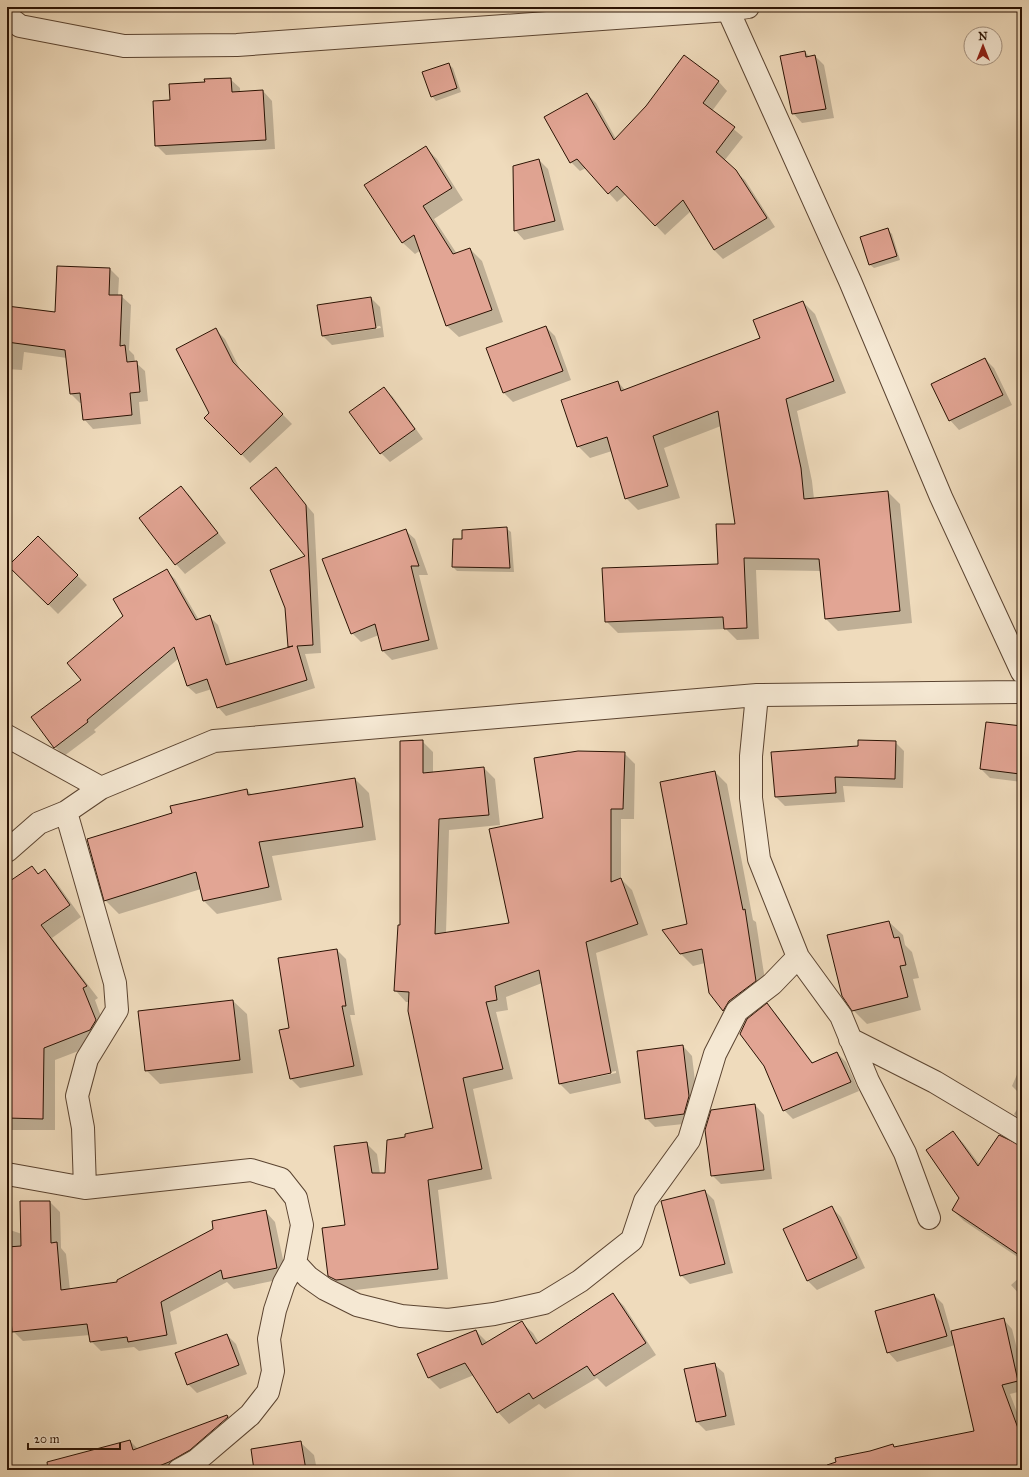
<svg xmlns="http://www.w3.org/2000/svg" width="1029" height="1477" viewBox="0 0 1029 1477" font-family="'IM FELL Great Primer',serif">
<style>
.shadow{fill:#0003;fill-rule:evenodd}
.building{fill:#e2a594;stroke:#2a1203}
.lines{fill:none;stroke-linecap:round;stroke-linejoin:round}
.minor-casing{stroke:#5b4431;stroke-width:24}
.tertiary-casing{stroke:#5b4431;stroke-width:24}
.minor{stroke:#f5e8d3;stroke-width:22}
.tertiary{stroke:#f5e8d3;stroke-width:22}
</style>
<rect width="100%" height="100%" fill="#efdbbc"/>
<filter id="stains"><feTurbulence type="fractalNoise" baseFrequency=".005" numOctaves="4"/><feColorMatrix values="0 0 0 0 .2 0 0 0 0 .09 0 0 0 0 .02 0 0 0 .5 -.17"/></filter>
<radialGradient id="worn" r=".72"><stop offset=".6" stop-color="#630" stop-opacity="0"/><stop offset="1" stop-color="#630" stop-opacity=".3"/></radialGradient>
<path class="shadow" d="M187 7H219V11H192Z
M805 52 810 57 815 56 824 65 834 118 802 123 793 113Z
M684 57 719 82 727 91 712 111 743 137 724 161 745 180 775 227 723 259 714 250 691 211 665 235 626 194 617 202 586 168 580 171 571 162 587 94 596 103 616 139 647 107Z
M448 64 453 68 461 92 436 101 432 96Z
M230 79 240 88V93L263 91 272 101 275 149 166 155 156 145 171 100 206 83Z
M425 147 437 159 463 200 434 219 457 254 470 249 482 261 503 322 459 337 447 326 421 250 415 254 403 243 366 185Z
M539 160 548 169 564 230 524 240 515 230Z
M888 230 892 234 900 260 874 268 869 264Z
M110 269 119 278 118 296H121L131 305 129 350 134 355 135 362 145 371 148 401 139 402 141 424 93 429 84 419 82 403H80L71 394 67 358 24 352 22 370 7 369V307L56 313Z
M371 298 380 307 384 337 332 345 323 336ZM380 326 381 328 329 336V334Z
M803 302 815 314 846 393 797 411 812 481 814 499 888 492 900 504 912 623 838 631 826 619 821 571 756 570 759 639 737 640 726 629 618 633 606 621 719 565 736 524 721 426 664 448 680 498 638 510 626 498 612 451 590 458 578 446 618 382 625 390 761 338Z
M546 327 555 336 571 380 513 402 503 392Z
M215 329 225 339 242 373 292 424 250 463 206 418 211 413Z
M985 359 994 368 1012 405 959 430 950 420Z
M384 388 393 397 423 439 390 462 381 453 351 412Z
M276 469 314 514 321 653 305 654 315 688 226 716 218 707 212 689 196 694 187 686 178 659 94 730 96 732 64 756 55 747 82 680 124 616 166 570 175 579 199 620 210 617 218 625 231 665 291 648 289 646 306 557Z
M181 487 190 496 226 543 185 574 176 564 141 518Z
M506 528 511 532 514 572 457 571 453 567 463 540Z
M405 530 415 539 428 575H419L438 649 392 660 383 651 379 635 361 642 352 633Z
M38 537 87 585 58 614 10 566Z
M987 723 1022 728V782L990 778 981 769Z
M422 741 433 752V773L484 768 495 779 500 825 449 830 446 933 510 924 544 819 624 753 635 764 634 819H621V879L632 890 648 935 596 953 621 1083 570 1094 560 1084 542 983 506 997 508 1010 496 1012 513 1079 473 1089 492 1179 438 1190 448 1279 347 1291 329 1275 346 1226 366 1143 377 1154 380 1174H386L407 1138 435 1129 410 1002H406L396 991 401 926ZM616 1071V1073L567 1083V1081Z
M895 742 904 751 903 788 843 786 845 802 785 806 776 797 859 747Z
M715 772 727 784 753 920 756 922 767 993 735 1022 710 993 705 963 693 966 681 954 688 925Z
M7 773 11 778 7 782Z
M355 779 369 793 376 840 272 856 282 900 217 914 204 901 201 889 119 914 105 900 247 790 252 795Z
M45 870 56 882 81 917 52 938 98 998 95 1000 107 1033 102 1042 55 1060V1130H7V889Z
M889 922 903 935 905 945 912 952 919 978 913 979 921 1010 867 1024 853 1010Z
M337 950 346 959 355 1015H350L363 1075 300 1088 291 1079 280 1030 290 1028Z
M233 1001 247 1014 253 1073 160 1084 146 1070Z
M767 1005 776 1014 813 1063 837 1053 846 1062 859 1091 793 1119 784 1110Z
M683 1046 692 1056 698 1106 693 1123 655 1127 646 1118Z
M1022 1063V1096L1012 1086Z
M1022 1102V1122L1014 1114Z
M755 1105 764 1115 772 1179 721 1184 712 1175Z
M953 1132 964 1144 980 1165 1022 1149V1260L964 1221 953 1210 961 1198Z
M705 1191 714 1200 733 1273 690 1284 681 1275Z
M50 1202 60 1212 61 1248 66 1254 70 1290 118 1283 265 1211 275 1222 287 1278 234 1289 227 1282 170 1312 177 1344 139 1351 134 1347 101 1351 91 1341 90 1335 23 1341 13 1331 7 1272V1229L22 1234Z
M832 1208 841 1217 865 1268 817 1290 808 1281 784 1229Z
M1022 1275V1297L1011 1285Z
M613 1295 624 1306 656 1355 606 1387 597 1378 545 1409 539 1404 509 1424 498 1412 474 1375 440 1389 429 1378 419 1354 476 1331 488 1343 521 1322 533 1333 539 1343Z
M934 1295 943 1304 951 1332 1003 1319 1012 1329 1022 1369V1391L1010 1394 1022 1425V1470H853L893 1445 895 1447 975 1432 955 1345 897 1362 888 1352Z
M227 1335 236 1344 247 1374 197 1393 188 1384Z
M714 1364 724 1373 735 1425 706 1431 697 1422Z
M196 1427 208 1440 188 1470H73L130 1441 138 1449Z
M300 1442 314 1455 317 1470H255Z
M213 1464 219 1470H206Z"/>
<path class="building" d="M805 51 806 57 815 55 826 109 792 114 780 56Z
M684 55 719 81 703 103 735 127 716 152 736 170 767 218 714 250 683 200 655 226 617 186 608 194 577 159 570 163 544 117 587 93 614 140 646 106Z
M449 63 457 88 431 97 422 72Z
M231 78 232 92 263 90 266 140 155 146 153 101 170 100 169 84 205 82 204 79Z
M426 146 452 188 423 206 453 254 470 248 492 310 446 326 414 235 402 243 364 185Z
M539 159 555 221 514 231 513 166Z
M888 228 897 256 869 265 860 237Z
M57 266 110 268 109 295H122L120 346 125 345 127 362 137 361 140 392 130 393 132 415 83 420 80 393 70 394 65 350 7 342V306L55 312Z
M371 297 376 328 322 336 317 305Z
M803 301 834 381 786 399 801 468 804 499 888 491 900 611 825 619 819 559 744 558 747 628 724 629 723 617 605 622 602 568 718 564 716 524H735L718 411 653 436 668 486 625 499 607 437 577 447 561 400 618 381 621 391 760 338 753 320Z
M546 326 563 371 503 393 486 348Z
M216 328 233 362 283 414 241 455 204 418 209 413 176 349Z
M985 358 1003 395 949 421 931 384Z
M384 387 415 429 380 454 349 412Z
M276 467 306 505 313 645 297 646 307 680 217 708 207 679 187 686 174 647 87 720 88 722 54 748 31 717 81 680 67 663 123 616 113 599 167 569 196 620 210 615 226 665 293 646 288 647 285 608 270 570 305 556 250 488Z
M181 486 218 533 175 565 139 518Z
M507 527 510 568 452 567 453 539H462V530Z
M406 529 419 566H411L429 640 382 651 375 624 351 634 322 559Z
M38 536 78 575 48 605 8 566Z
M986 722 1022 726 1020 774 980 769Z
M423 740V773L484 767 489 815 439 819 435 934 509 923 489 829 543 818 534 758 578 751 625 752 623 809H611V882L621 878 638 924 586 942 611 1073 559 1084 539 970 495 986 497 1000 486 1002 503 1069 463 1078 482 1169 428 1180 438 1269 336 1280 328 1276 322 1228 345 1225 334 1146 367 1142 372 1173H385L387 1140 405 1137V1134L433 1128 408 1011 409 992 394 991 398 925H400V741Z
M858 740 896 741 895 779 835 777 836 793 775 797 771 752 858 746Z
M715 771 743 910 745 909 756 981 729 1001 723 1011 709 993 702 949 680 954 662 930 687 924 660 782Z
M355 778 363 827 259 842 269 887 203 901 196 872 104 901 87 839 172 813 170 806 247 789 248 795Z
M32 866 38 874 45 869 70 905 41 925 87 986 83 988 96 1020 90 1030 44 1048 43 1119 7 1118V883Z
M889 921 894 938 899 937 906 965 900 966 908 997 852 1011 842 996 827 935Z
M337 949 346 1006H342L354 1066 290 1079 279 1030 289 1028 278 958Z
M233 1000 240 1060 145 1071 138 1011Z
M767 1003 812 1063 837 1052 851 1082 783 1111 764 1066 740 1034 747 1019Z
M683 1045 689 1096 684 1114 645 1119 637 1051Z
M755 1104 764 1170 711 1176 705 1130 711 1110Z
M953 1131 978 1166 999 1135 1022 1146V1257L952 1210 959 1198 926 1150Z
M705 1190 725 1264 680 1276 661 1201Z
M20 1201H50L51 1243 57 1242 61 1290 117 1282V1280L213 1229 212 1221 266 1210 277 1268 223 1279 221 1270 161 1302 167 1335 128 1342 127 1337 90 1342 87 1324 12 1332 10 1307H7V1247L21 1246Z
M832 1206 857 1258 807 1281 783 1229Z
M613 1293 646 1343 594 1376 587 1366 533 1399 529 1393 497 1413 465 1363 428 1378 417 1354 476 1330 482 1345 522 1321 536 1344Z
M934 1294 947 1336 887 1353 875 1311Z
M1004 1318 1018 1381 1002 1385 1022 1439V1470H828L827 1465 836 1462 835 1458 870 1451 893 1444 894 1447 974 1431 951 1331Z
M227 1334 239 1365 187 1385 175 1353Z
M715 1363 726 1416 696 1422 684 1369Z
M227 1415 228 1417 190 1450 169 1462 149 1470H48L47 1462 130 1440 133 1450Z
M301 1441 306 1470H254L251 1449Z"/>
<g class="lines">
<defs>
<path id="minor" d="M728 10 850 281 941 497 1022 672
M757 695 751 756V798L759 859 798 957 841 1016 868 1081 905 1153 929 1218
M7 736 101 788
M66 812 115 983 117 1010 87 1059 77 1096 83 1128 85 1188
M7 851 39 823 66 812 101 788 214 741 757 695 1022 692
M850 1039 935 1082 1022 1134
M7 1174 85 1188 251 1170 281 1179 296 1198 302 1225 295 1263 284 1283 275 1310 269 1339 273 1371 268 1392 250 1415 197 1460 179 1470
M295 1263 308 1277 325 1289 357 1305 401 1316 448 1320 494 1314 544 1303 580 1281 632 1240 645 1201 689 1140 715 1054 737 1011 772 984 798 957"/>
<path id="tertiary" d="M7 16 20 26 124 46 237 45 728 10 748 7"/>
</defs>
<use href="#minor" class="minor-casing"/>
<use href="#tertiary" class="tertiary-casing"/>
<use href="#minor" class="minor"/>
<use href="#tertiary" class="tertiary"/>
</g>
<rect width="1029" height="1477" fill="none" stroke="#efdbbc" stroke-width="24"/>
<rect x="8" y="8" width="1013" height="1461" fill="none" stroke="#2a1203" stroke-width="2"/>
<rect x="12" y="12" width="1005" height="1453" fill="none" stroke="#2a1203"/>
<g transform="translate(983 46)"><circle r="19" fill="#f5e8d3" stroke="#a49280"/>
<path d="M0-3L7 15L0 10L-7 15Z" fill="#8f2418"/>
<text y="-6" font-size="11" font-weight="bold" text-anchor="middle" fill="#2a1203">N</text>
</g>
<path d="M28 1443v6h92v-6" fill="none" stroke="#2a1203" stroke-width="2"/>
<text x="34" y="1443" font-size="12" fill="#2a1203" stroke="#f5e8d3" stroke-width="3" paint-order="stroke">20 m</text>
<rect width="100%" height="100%" filter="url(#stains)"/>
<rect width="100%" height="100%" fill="url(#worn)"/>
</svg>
